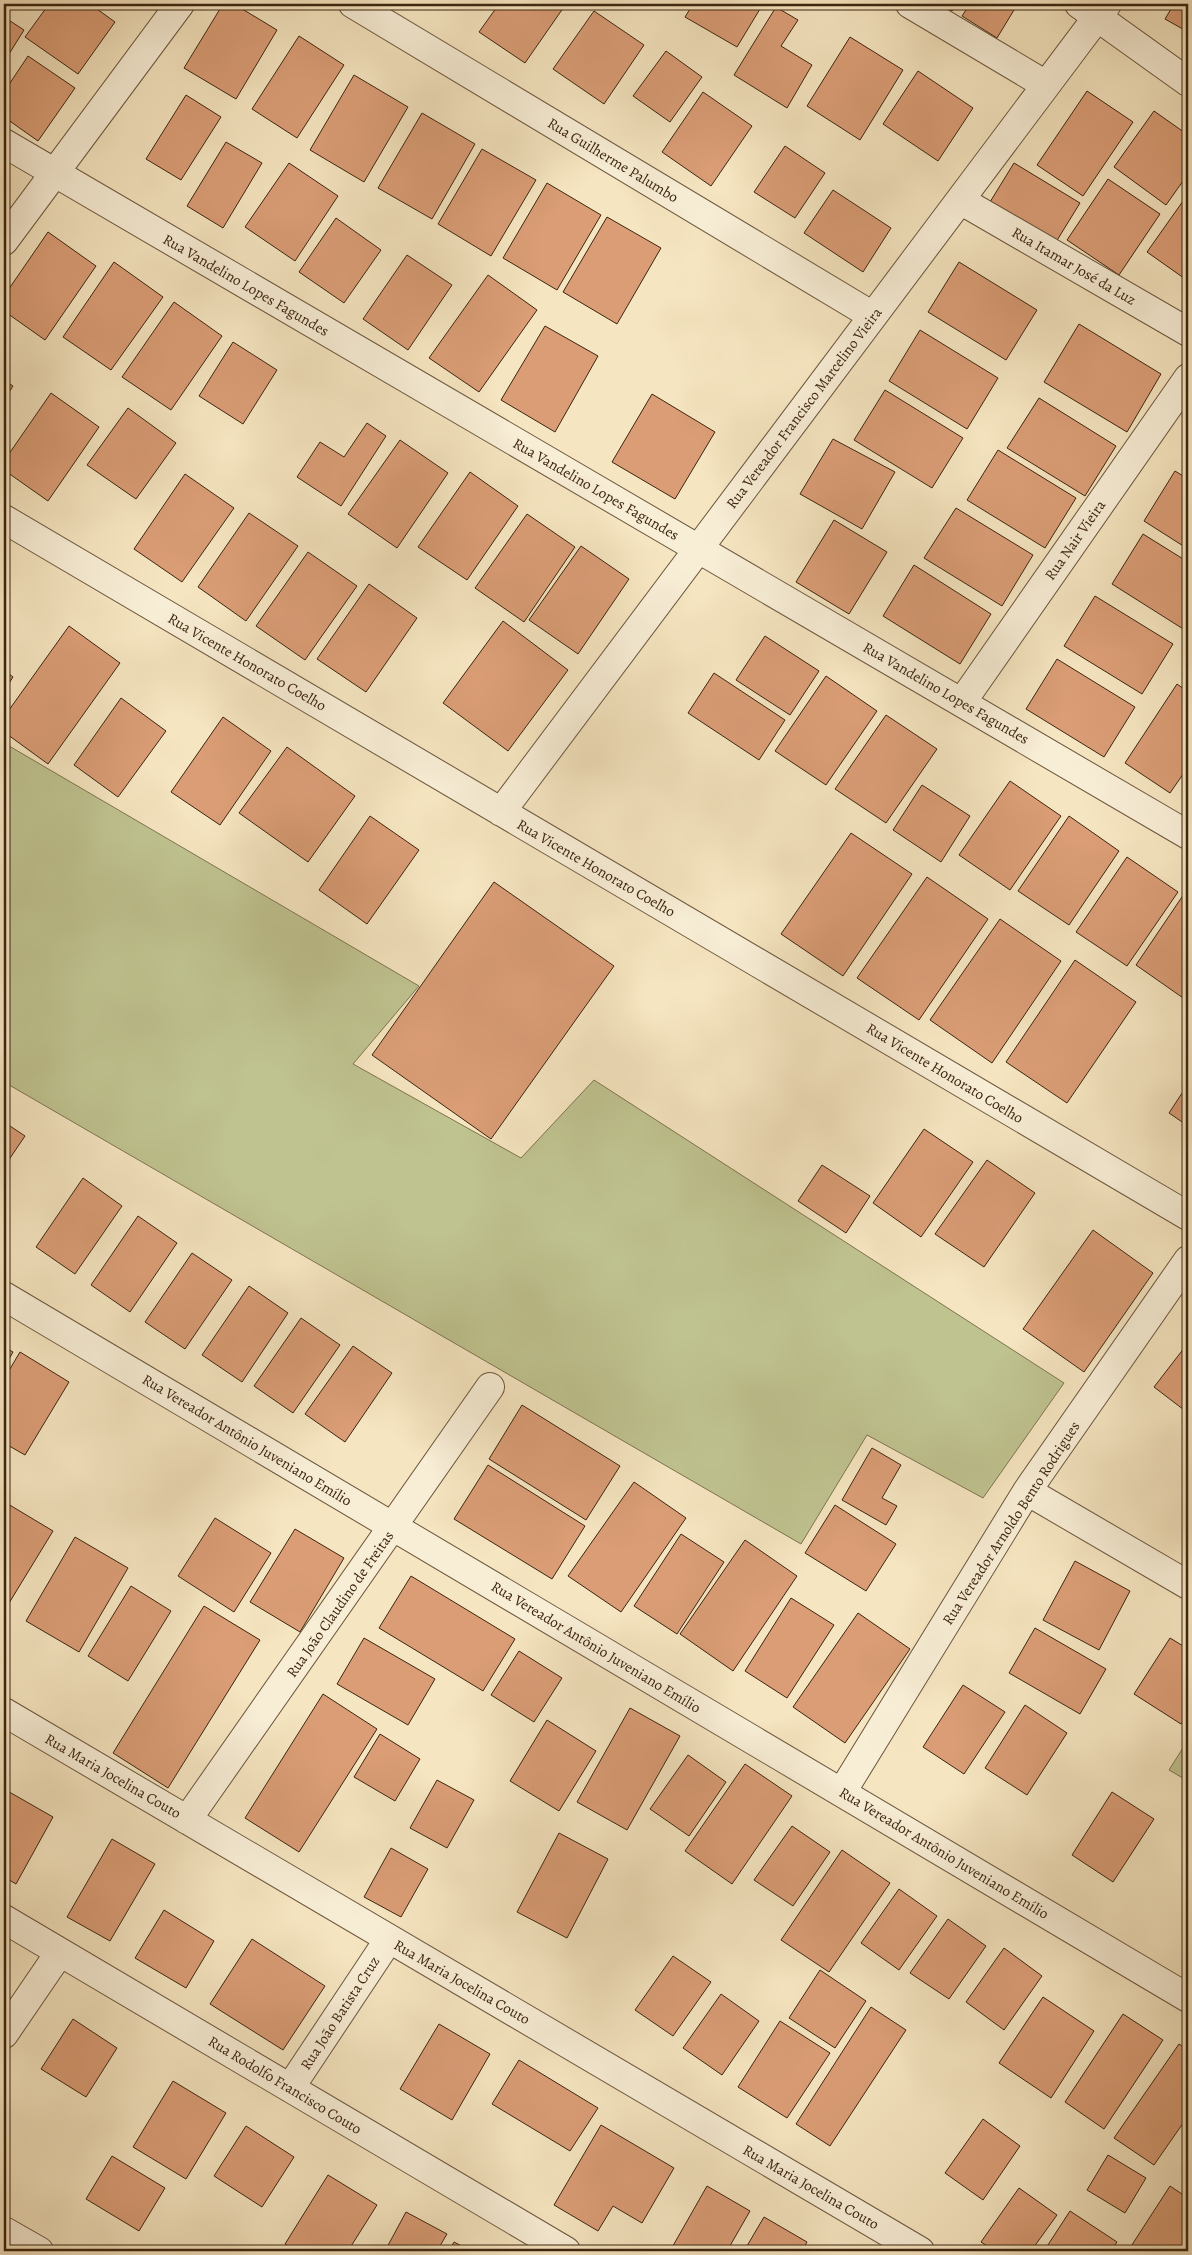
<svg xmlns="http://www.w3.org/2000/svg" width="1192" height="2255" viewBox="0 0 1192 2255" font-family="Alegreya,serif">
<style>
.green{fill:#bfc390;stroke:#7e7450}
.building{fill:#da9d76;stroke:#3d2510}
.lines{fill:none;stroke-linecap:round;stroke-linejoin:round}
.minor-casing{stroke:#6b553c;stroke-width:30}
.minor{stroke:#f8eed6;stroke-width:28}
.labels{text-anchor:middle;stroke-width:4.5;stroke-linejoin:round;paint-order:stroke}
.street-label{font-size:15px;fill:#3d2510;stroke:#f8eed6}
</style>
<rect width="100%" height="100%" fill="#f5e5c0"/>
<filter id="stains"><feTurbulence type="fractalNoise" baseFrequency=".004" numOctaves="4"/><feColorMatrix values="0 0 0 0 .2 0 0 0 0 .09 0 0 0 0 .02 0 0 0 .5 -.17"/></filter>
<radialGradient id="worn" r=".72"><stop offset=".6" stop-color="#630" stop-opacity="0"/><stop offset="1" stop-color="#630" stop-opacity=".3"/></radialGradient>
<path class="green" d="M4 743 419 986 353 1064 521 1158 594 1080 1064 1383 983 1498 867 1435 801 1544 4 1082Z
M1188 1740V1781L1169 1770Z"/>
<path class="building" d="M49 4H90L115 22 78 74 25 37Z
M223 4H234L277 30 236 99 184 68Z
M499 4H566L525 63 479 32Z
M693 4H763L737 47 685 17Z
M943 4H957L952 11Z
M970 4H1005L1014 10 997 38 962 16Z
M1174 4H1188V32L1165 19Z
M776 7 798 20 781 46 812 65 787 108 734 75Z
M594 11 644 45 604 104 553 69Z
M4 17 24 30 4 62Z
M299 36 344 65 297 138 252 109Z
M850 37 903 70 860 140 807 106Z
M666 51 702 77 670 122 633 96Z
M28 56 75 88 38 141 4 117V92Z
M918 71 973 108 938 161 883 124Z
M354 75 408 107 364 182 310 150Z
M1087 91 1133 122 1083 196 1037 165Z
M703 92 752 126 711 186 662 152Z
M186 95 221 117 181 180 146 159Z
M1154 111 1188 135V174L1166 205 1114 167Z
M422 113 475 144 432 219 378 188Z
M226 142 262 163 223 228 187 206Z
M785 146 825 173 795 218 754 192Z
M482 149 536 180 491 256 438 224Z
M289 163 338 196 295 261 245 227Z
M1014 163 1080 203 1056 242 990 202Z
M1108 179 1160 214 1119 275 1067 240Z
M547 183 601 215 557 290 503 258Z
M833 190 891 228 863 272 804 233Z
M1188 194V281L1147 252Z
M607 217 661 248 617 324 563 292Z
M336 218 381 250 344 303 299 272Z
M48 232 96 266 45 340 4 311V296Z
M407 255 452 285 408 350 363 319Z
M114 262 163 297 111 370 63 337Z
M959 262 1037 310 1006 360 928 312Z
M488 275 537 310 479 392 429 358Z
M174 302 222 336 171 410 122 377Z
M1079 324 1161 374 1127 432 1044 382Z
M545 326 598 356 555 432 501 400Z
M920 330 998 378 967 429 889 381Z
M233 342 277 370 243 424 199 396Z
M4 380 13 386 4 400Z
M885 390 963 438 932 488 854 440Z
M51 393 99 427 48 501 4 470V461Z
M652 394 715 432 675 499 612 462Z
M1039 398 1116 446 1085 496 1007 448Z
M128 408 176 443 136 499 87 465Z
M367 423 386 436 341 506 297 477 320 442 344 457Z
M833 439 895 472 862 529 800 494Z
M400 440 448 473 397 548 348 514Z
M998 450 1076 498 1045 548 967 500Z
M1175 471 1188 479V549L1144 521Z
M470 472 518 506 467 580 418 547Z
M185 474 234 508 182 582 134 549Z
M956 508 1033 555 1002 606 924 558Z
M249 513 298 546 246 621 198 587Z
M527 514 575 547 524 622 475 588Z
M834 520 887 552 849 614 796 582Z
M1143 534 1188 562V632L1112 584Z
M581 546 629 579 578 654 529 620Z
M308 552 357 586 305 660 256 626Z
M914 565 991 614 960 664 883 616Z
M369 584 417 618 366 692 317 659Z
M1095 596 1173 644 1142 694 1064 646Z
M503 621 568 670 508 751 443 703Z
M69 626 120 663 48 764 4 732V717Z
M765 636 819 671 790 715 736 680Z
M1057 659 1135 707 1104 757 1026 709Z
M4 670 13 677 4 691Z
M714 673 785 720 759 760 688 713Z
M826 676 877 711 826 785 775 751Z
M1177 684 1188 692V767L1170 793 1125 763Z
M121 698 166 731 118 797 74 765Z
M886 715 937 749 886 823 835 789Z
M223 717 271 751 220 825 171 792Z
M287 747 355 796 308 862 239 813Z
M1010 781 1061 816 1010 890 959 855Z
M922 785 970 816 941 862 893 830Z
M370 816 419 850 367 924 319 890Z
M1069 816 1119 851 1069 925 1018 891Z
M851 833 912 874 843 976 781 934Z
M1127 857 1178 892 1127 966 1076 932Z
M927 877 988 919 919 1020 857 978Z
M494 882 614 966 491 1139 372 1055Z
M1186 891 1188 892V997L1186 1000 1136 965Z
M1000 919 1061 961 992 1063 930 1020Z
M1075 960 1136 1002 1067 1103 1006 1062Z
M1188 1084V1126L1169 1113Z
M4 1122 25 1136 4 1167Z
M924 1129 973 1162 921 1237 873 1203Z
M987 1160 1035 1193 984 1267 935 1234Z
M822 1165 870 1196 846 1233 798 1201Z
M83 1178 122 1206 75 1274 36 1247Z
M138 1216 177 1243 130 1312 91 1285Z
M1093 1230 1153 1273 1084 1372 1023 1329Z
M192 1253 232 1280 185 1349 145 1322Z
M249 1286 288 1313 242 1382 202 1355Z
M301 1318 340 1345 293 1413 254 1386Z
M1188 1343V1413L1154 1387Z
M353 1346 392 1373 345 1442 305 1414Z
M4 1347 13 1352 4 1368Z
M20 1352 69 1382 25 1455 4 1443V1379Z
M522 1405 620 1466 586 1520 489 1459Z
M872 1448 901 1465 882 1498 897 1506 886 1525 842 1500Z
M488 1465 585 1526 552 1579 454 1519Z
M634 1482 686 1518 621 1612 568 1576Z
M8 1504 53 1531 6 1608 4 1607V1511Z
M835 1505 896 1544 866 1591 805 1553Z
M215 1518 271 1553 234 1612 178 1576Z
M295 1529 344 1558 300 1632 250 1602Z
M681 1534 724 1562 677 1634 634 1606Z
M75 1537 128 1568 79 1652 26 1621Z
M745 1540 797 1576 733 1671 680 1634Z
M1075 1561 1130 1591 1099 1650 1043 1620Z
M411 1576 515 1639 483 1691 379 1628Z
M131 1586 171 1611 128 1681 88 1656Z
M791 1598 834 1625 787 1698 745 1671Z
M204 1606 260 1640 168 1788 113 1753Z
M858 1613 910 1649 845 1743 793 1707Z
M1035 1628 1106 1669 1080 1714 1009 1673Z
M364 1638 435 1679 408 1725 337 1684Z
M1170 1638 1188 1649V1713L1181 1724 1134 1694Z
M519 1651 562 1678 534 1722 491 1695Z
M963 1685 1005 1712 964 1774 923 1747Z
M323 1694 377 1729 299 1852 245 1818Z
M1025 1705 1067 1733 1027 1795 985 1768Z
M630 1708 680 1736 627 1830 577 1802Z
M547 1720 596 1751 559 1811 510 1781Z
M380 1734 420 1759 395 1801 354 1777Z
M688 1755 726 1782 689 1836 650 1809Z
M745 1764 792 1796 732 1884 685 1851Z
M437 1780 474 1800 447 1848 410 1828Z
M4 1789 53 1817 16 1884 4 1877Z
M1112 1792 1154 1819 1113 1882 1072 1855Z
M792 1826 830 1852 793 1906 754 1880Z
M559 1833 608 1859 567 1938 517 1912Z
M112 1839 155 1864 110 1941 67 1917Z
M391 1848 428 1869 401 1917 364 1897Z
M842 1850 890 1883 829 1972 781 1940Z
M899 1889 937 1916 899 1970 861 1943Z
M164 1910 214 1941 186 1988 135 1958Z
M948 1919 986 1946 949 1999 910 1973Z
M252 1939 325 1986 283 2050 210 2004Z
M1004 1948 1042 1976 1004 2030 966 2002Z
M673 1956 711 1982 673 2036 635 2010Z
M820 1970 866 2001 835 2048 789 2018Z
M721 1994 759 2021 722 2075 683 2048Z
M1043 1997 1094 2031 1051 2098 999 2063Z
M871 2007 906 2030 830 2146 796 2124Z
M1123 2014 1163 2040 1104 2129 1065 2102Z
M73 2019 117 2048 86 2097 41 2069Z
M780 2021 830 2053 787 2118 738 2087Z
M439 2024 490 2054 452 2120 400 2089Z
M1179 2044 1188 2050V2116L1154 2165 1114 2138Z
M519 2060 598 2108 570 2151 492 2104Z
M173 2081 226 2113 186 2179 133 2147Z
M983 2119 1020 2146 983 2200 945 2173Z
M601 2125 674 2168 642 2223 613 2206 598 2231 554 2205Z
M246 2126 294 2157 262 2207 214 2176Z
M1108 2155 1146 2178 1125 2213 1087 2190Z
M112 2156 165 2188 139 2231 86 2199Z
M328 2175 377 2205 348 2251H296L285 2244Z
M707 2186 750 2211 727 2251H670Z
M1170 2186 1188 2198V2251H1128Z
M1019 2188 1057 2215 1031 2251H995L981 2242Z
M1070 2211 1117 2242 1111 2251H1044Z
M406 2212 447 2234 437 2251H385Z
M764 2217 807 2242 802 2251H744Z
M454 2242 471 2251H449Z"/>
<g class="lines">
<defs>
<path id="minor" d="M353 4 873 316
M910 4 1046 85
M1079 4 1188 82
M4 143 1188 835
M960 200 1188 332
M4 241 180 4
M4 519 1188 1216
M962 702 1188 378
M501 812 1107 4
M4 1296 1188 1998
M1027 1491 1188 1585
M4 1712 920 2251
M842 1792 1027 1491 1188 1260
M187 1820 490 1387
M4 1919 566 2251
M4 2034 60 1952
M290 2088 389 1939
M4 2231 39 2251"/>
</defs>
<use href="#minor" class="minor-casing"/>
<use href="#minor" class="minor"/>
</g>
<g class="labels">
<g class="street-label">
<text transform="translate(613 160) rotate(31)" y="5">Rua Guilherme Palumbo</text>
<text transform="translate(1074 266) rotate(30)" y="5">Rua Itamar José da Luz</text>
<text transform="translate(246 285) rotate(30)" y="5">Rua Vandelino Lopes Fagundes</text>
<text transform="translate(804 408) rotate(-53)" y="5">Rua Vereador Francisco Marcelino Vieira</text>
<text transform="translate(596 489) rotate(30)" y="5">Rua Vandelino Lopes Fagundes</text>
<text transform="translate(1075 540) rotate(-55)" y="5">Rua Nair Vieira</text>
<text transform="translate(247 662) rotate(30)" y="5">Rua Vicente Honorato Coelho</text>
<text transform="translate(946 693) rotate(30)" y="5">Rua Vandelino Lopes Fagundes</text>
<text transform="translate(596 868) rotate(30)" y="5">Rua Vicente Honorato Coelho</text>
<text transform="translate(945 1073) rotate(31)" y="5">Rua Vicente Honorato Coelho</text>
<text transform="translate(247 1440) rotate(31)" y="5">Rua Vereador Antônio Juveniano Emílio</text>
<text transform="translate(1011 1523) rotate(-57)" y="5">Rua Vereador Arnoldo Bento Rodrigues</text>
<text transform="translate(340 1604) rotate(-55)" y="5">Rua João Claudino de Freitas</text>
<text transform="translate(596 1647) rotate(31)" y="5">Rua Vereador Antônio Juveniano Emílio</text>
<text transform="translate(113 1776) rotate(30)" y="5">Rua Maria Jocelina Couto</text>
<text transform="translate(944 1853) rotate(31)" y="5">Rua Vereador Antônio Juveniano Emílio</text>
<text transform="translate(462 1982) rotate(30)" y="5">Rua Maria Jocelina Couto</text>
<text transform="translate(340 2013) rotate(-57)" y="5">Rua João Batista Cruz</text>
<text transform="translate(285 2085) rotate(31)" y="5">Rua Rodolfo Francisco Couto</text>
<text transform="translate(811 2187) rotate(30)" y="5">Rua Maria Jocelina Couto</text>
</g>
</g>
<rect width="1192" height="2255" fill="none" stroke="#f5e5c0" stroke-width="20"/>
<rect x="5" y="5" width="1182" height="2245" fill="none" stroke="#3d2510" stroke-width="2.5"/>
<rect x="10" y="10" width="1172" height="2235" fill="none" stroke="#3d2510"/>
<rect width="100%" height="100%" filter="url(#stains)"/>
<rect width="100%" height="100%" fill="url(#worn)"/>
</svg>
